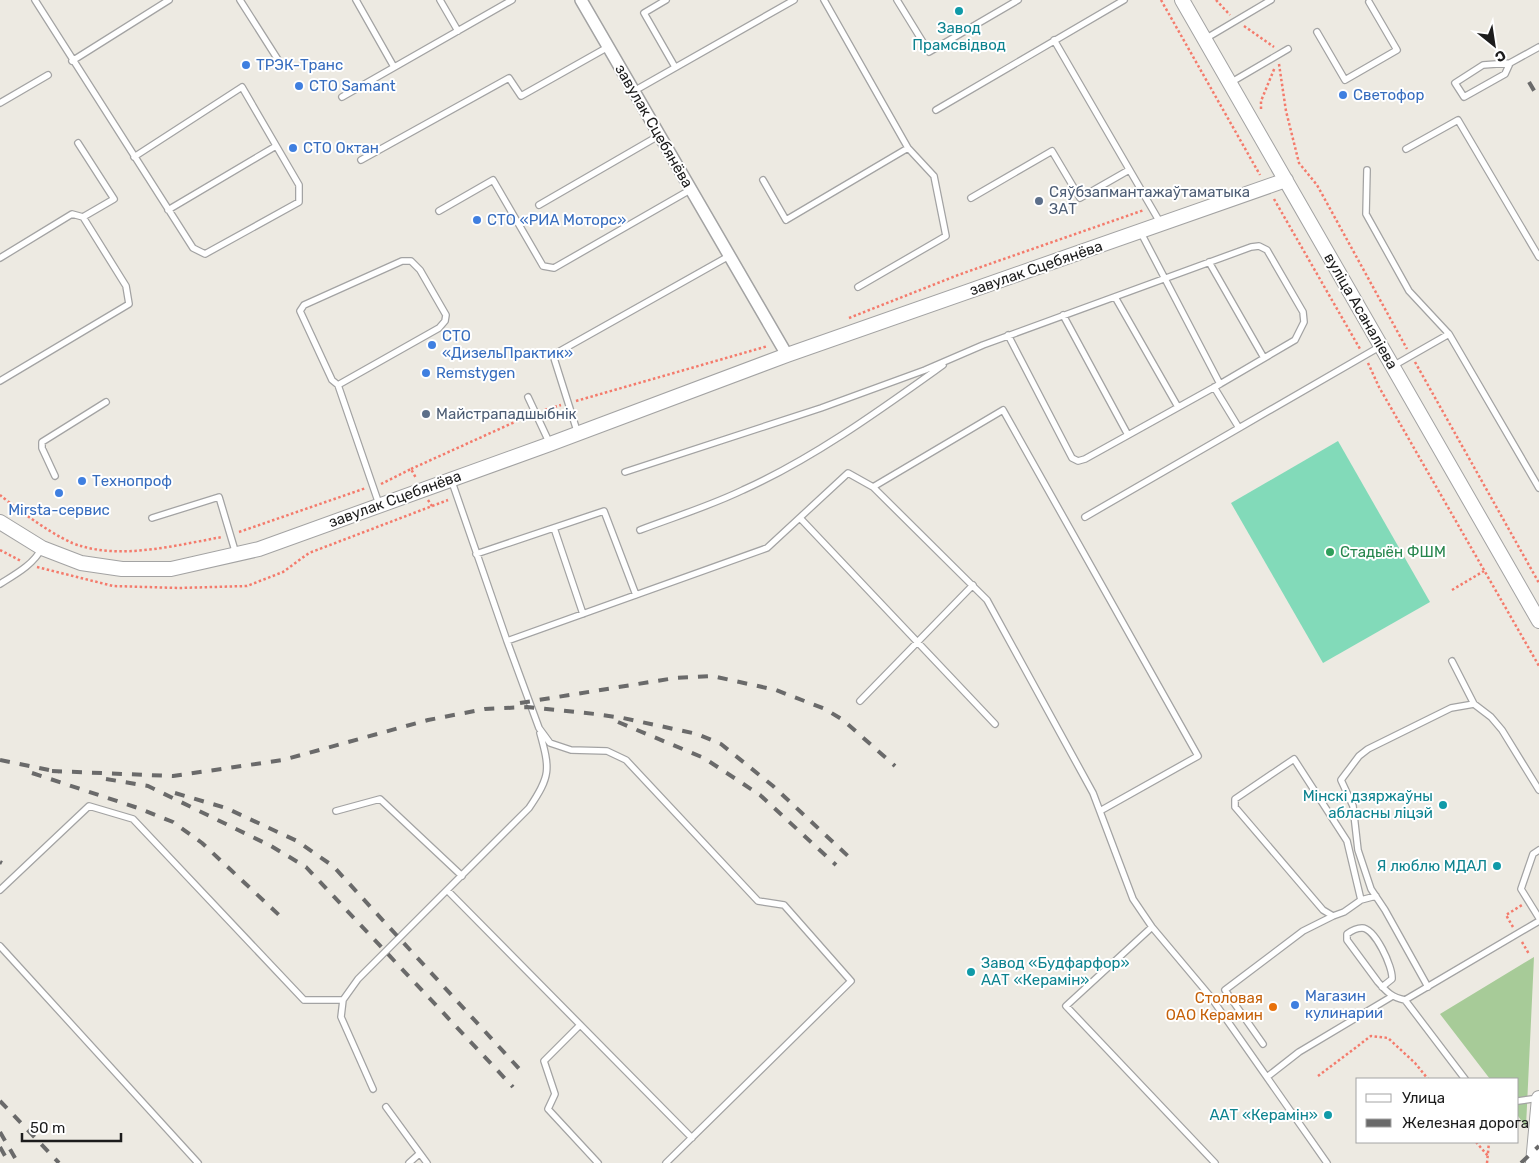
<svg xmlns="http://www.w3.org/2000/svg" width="1539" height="1163" viewBox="0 0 1539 1163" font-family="Rubik,sans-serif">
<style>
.forest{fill:#a7cb98}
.pitch{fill:#82dab9}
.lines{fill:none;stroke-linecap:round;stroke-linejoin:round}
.service-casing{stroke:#a3a3a3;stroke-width:8}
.minor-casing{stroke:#a3a3a3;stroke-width:14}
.tertiary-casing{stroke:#a3a3a3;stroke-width:16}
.path{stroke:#f47b6c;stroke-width:2.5;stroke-dasharray:2.5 2.5;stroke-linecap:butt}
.service{stroke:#fff;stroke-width:5.5}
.minor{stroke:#fff;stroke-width:11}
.tertiary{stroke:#fff;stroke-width:14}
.rail{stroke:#6a6a6a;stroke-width:4;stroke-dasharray:10 10;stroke-linecap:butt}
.culture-dot{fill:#0f9aa8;stroke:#fff;stroke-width:2}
.shop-dot{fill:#3f7fe0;stroke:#fff;stroke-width:2}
.service-dot{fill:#5c6f8a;stroke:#fff;stroke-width:2}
.leisure-dot{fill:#2e9e5b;stroke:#fff;stroke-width:2}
.food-dot{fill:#e8710a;stroke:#fff;stroke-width:2}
.labels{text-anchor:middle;stroke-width:4;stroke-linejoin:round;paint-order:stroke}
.culture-label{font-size:15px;fill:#0d838f;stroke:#fff;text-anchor:end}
.shop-label{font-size:15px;fill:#366cbe;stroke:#fff;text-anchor:start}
.street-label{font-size:15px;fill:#1c1c1c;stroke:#fff}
.service-label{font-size:15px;fill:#4e5e75;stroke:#fff;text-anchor:start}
.leisure-label{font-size:15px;fill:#27864d;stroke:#fff;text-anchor:start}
.food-label{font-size:15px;fill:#c56008;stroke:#fff;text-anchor:end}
</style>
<rect width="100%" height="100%" fill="#edeae2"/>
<path class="forest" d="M1534 957 1526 1127 1518 1116V1079H1490L1440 1014Z"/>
<path class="pitch" d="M1338 441 1430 602 1323 663 1231 503Z"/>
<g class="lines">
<defs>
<path id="service" d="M35 0 193 248 205 254 299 202V185L242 87 134 157
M240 0 282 66
M356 0 394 67
M440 0 458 31
M666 0 644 13 675 67
M897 0 929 52 1018 0
M1317 32 1345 80 1397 50 1369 2
M1205 39 1271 0
M1054 40 1161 224
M72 61 169 0
M1510 63 1505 74 1464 97 1455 83 1483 65 1510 63 1539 47
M1230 83 1288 49
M634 91 794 0
M342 97 512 0
M0 103 48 75
M936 110 1124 0
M78 143 114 199 83 217
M1406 149 1458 120 1539 257
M361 160 509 78 521 96 608 47
M1367 170 1366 214 1409 291 1449 334
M763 180 786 220 908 148 824 0
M971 198 1052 151 1080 198 1129 170
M539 205 660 135
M168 210 276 146
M439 211 493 180 543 266 554 268 690 190
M0 258 72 214 83 217 126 286 129 304 0 381
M1209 262 1264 358
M858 287 946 236 934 176 908 148
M1115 297 1178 407
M1063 315 1128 435
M1008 335 1072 458 1078 461 1085 459 1220 384
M1393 366 1449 334 1539 488
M338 385 439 328 445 321 446 315 420 270 411 261H402L304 305 300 311 332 380 338 385 379 504
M1214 387 1239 428 1381 346
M528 397 550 444
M578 434 553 355 729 256
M625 472 821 408 925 370 983 345 1251 247 1259 246 1267 250 1303 312 1304 322 1295 340 1220 384 1140 231
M55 476 42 448V442L106 402
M451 479 507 641 767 548 848 473 873 487 987 600 1093 793 1133 899 1152 927 1210 996 1327 1163
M873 487 1003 410 1198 756 1100 811
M1085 517 1239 428
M152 518 219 497 236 554
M800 518 995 724
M554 528 583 614
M640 530C674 517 710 506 743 490 814 458 880 410 943 365
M476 554 604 511 636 595
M0 584C16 574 33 565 42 548
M507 641 539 728 550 743 571 750 607 751 626 760 758 901 784 905 851 981 666 1163
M1452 661 1474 704 1491 717 1502 730 1539 790
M860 701 973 585
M1294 759 1347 841 1361 900 1344 912 1333 916 1323 910 1235 807V799Z
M336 811 380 799 462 876
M1539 850 1533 854 1521 889 1539 918
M0 890 89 806 133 819 304 1000H343
M447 890 692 1138
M1361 900 1376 896
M1152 927 1066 1006 1215 1163
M0 946 198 1163
M1382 987 1392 979C1393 967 1375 928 1362 928 1357 928 1351 931 1347 934V940L1378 982C1387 992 1391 997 1405 1000L1465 1079
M1428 987 1385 910 1371 889 1358 850 1353 806 1341 780 1359 756 1368 749 1451 708 1474 704
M1405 1000 1539 921
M580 1025 544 1061 555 1094 548 1109 598 1163
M1263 1044 1225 990 1303 931 1333 916
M1267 1077 1299 1052 1391 997
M373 1089 341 1017 343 1000 358 979 529 808C551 776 550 769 540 733
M1518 1101 1539 1098
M386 1107 427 1163
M409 1163 419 1154"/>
<path id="minor" d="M581 0 787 355"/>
<path id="tertiary" d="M1182 0 1539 621
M0 522 42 548 81 563 122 569H171L259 549 550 444 787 355 1286 180
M1533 1163 1539 1098"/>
</defs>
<use href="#service" class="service-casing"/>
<use href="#minor" class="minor-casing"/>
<use href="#tertiary" class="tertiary-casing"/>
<path class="path" d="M1161 0 1260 175
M1216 0 1230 15
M1244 26 1274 47
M1279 64 1286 111 1299 163 1317 185 1407 349
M1261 109V101L1275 67
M1274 199 1360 349
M849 318 958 275 1144 210
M1415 362 1539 583
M1368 363 1379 387 1539 666
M576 401 768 346
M545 410 561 405
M411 469 528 416
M381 484 411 469 416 478
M0 495C17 509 60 541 81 546 125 559 177 545 222 537
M428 500 432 506
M239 532 366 488
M0 550 21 561
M37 567 113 586 179 588 247 586 283 572 309 553 448 500
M1452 590 1484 571
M1513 927 1506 915 1522 905
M1522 942 1529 954
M1318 1076 1371 1036 1388 1038 1415 1063 1428 1079
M1476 1142 1488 1156
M1487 1163 1489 1142"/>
<use href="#service" class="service"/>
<use href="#minor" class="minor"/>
<use href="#tertiary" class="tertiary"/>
<path class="rail" d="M1529 82 1539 99
M520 703 675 678 712 676 776 690 825 709 843 720 895 766
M618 722 704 758 760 795 836 865
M0 760 59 772
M52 771 173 776 283 760 428 720 485 709 527 707 595 714 623 718 697 734 721 744 773 786 849 857
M32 773 138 808 173 822 202 843 280 916
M106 779 148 786 271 846 306 867 513 1087
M175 793 226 808 297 841 333 866 524 1074
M0 862 2 863
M0 1101 59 1163
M0 1132 18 1163
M0 1147 9 1163
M1521 1163 1539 1146"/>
</g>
<g class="culture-dot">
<circle cx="959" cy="11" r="5"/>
<circle cx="1443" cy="805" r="5"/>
<circle cx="1497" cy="866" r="5"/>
<circle cx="971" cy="972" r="5"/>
<circle cx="1328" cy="1115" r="5"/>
</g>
<g class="shop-dot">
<circle cx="246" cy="65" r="5"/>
<circle cx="299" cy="86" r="5"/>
<circle cx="1343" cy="95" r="5"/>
<circle cx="293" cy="148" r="5"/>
<circle cx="477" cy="220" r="5"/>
<circle cx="432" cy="345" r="5"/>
<circle cx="426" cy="373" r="5"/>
<circle cx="82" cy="481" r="5"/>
<circle cx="59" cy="493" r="5"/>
<circle cx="1295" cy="1005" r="5"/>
</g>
<g class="service-dot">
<circle cx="1039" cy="201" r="5"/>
<circle cx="426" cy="414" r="5"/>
</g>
<circle class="leisure-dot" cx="1330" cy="552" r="5"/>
<circle class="food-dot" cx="1273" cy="1007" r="5"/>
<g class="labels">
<g class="culture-label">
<text x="959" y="33" text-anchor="middle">Завод<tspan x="959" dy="17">Прамсвідвод</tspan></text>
<text x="1433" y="801">Мінскі дзяржаўны<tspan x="1433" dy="17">абласны ліцэй</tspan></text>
<text x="1487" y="871">Я люблю МДАЛ</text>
<text x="981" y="968" text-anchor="start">Завод «Будфарфор»<tspan x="981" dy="17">ААТ «Керамін»</tspan></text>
<text x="1318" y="1120">ААТ «Керамін»</text>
</g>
<g class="shop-label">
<text x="256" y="70">ТРЭК-Транс</text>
<text x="309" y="91">СТО Samant</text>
<text x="1353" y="100">Светофор</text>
<text x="303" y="153">СТО Октан</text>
<text x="487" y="225">СТО «РИА Моторс»</text>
<text x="442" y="341">СТО<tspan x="442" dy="17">«ДизельПрактик»</tspan></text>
<text x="436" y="378">Remstygen</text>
<text x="92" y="486">Технопроф</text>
<text x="59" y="515" text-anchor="middle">Mirsta-сервис</text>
<text x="1305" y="1001">Магазин<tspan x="1305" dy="17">кулинарии</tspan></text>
</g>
<g class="street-label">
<text transform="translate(654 126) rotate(60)" y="5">завулак Сцебянёва</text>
<text transform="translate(1036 268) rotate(-19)" y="5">завулак Сцебянёва</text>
<text transform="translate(1361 311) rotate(60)" y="5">вуліца Асаналіева</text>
<text transform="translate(395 499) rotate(-20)" y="5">завулак Сцебянёва</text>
</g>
<g class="service-label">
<text x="1049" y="197">Сяўбзапмантажаўтаматыка<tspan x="1049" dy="17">ЗАТ</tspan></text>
<text x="436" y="419">Майстрападшыбнік</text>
</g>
<g class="leisure-label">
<text x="1340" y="557">Стадыён ФШМ</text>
</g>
<g class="food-label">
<text x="1263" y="1003">Столовая<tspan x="1263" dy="17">ОАО Керамин</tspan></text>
</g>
</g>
<rect x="1356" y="1078" width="162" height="65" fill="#ffffff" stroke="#a4a4a4"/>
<rect x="1366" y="1094" width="25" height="8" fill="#ffffff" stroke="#a4a4a4"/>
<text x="1402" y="1103" font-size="15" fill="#1c1c1c">Улица</text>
<rect x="1366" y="1119" width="25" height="8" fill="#6a6a6a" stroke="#a4a4a4"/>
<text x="1402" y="1128" font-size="15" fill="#1c1c1c">Железная дорога</text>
<g transform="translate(1494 45) rotate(150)" stroke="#ffffff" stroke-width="4" paint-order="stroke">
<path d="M0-4L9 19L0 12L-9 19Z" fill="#1c1c1c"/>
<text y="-8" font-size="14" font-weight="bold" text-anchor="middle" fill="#1c1c1c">С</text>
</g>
<path d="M22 1133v8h99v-8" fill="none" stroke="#1c1c1c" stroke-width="2.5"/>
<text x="30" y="1133" font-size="15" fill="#1c1c1c" stroke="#ffffff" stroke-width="4" paint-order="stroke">50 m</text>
</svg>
